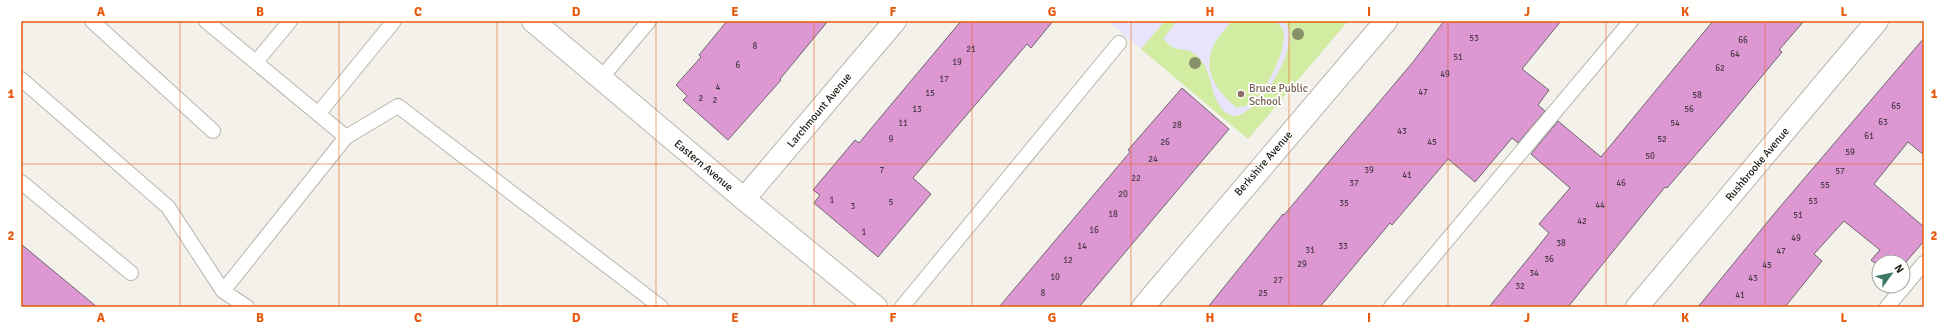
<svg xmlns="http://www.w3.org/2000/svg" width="1945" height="328" viewBox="0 0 1945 328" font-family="Signika,sans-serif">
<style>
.education{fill:#e7e4fb}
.green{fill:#d2eda2}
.building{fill:#dd98d3;stroke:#6d676c}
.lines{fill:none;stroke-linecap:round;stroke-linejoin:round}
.service-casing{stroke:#b8b6ae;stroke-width:16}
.minor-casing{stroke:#b8b6ae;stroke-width:24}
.secondary-casing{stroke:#b8b6ae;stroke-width:24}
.service{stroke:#fff;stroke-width:14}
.minor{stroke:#fff;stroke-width:22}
.secondary{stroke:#fff;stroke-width:22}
.tree{fill:#889069}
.grid{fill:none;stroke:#e8590c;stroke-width:1;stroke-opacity:0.55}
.education-dot{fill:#8d6e63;stroke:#fffffd;stroke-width:1.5}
.labels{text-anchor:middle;stroke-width:3.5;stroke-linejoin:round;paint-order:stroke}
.number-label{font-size:9px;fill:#4c3a47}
.education-label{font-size:11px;fill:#785e54;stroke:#fffffd;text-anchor:start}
.street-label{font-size:11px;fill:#1c1b18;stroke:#fffffd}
.neatline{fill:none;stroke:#e8590c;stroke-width:1.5}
.grid-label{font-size:13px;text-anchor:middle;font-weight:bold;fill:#e8590c}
</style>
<rect width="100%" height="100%" fill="#f3f1e9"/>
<path class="education" d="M1108 21H1348L1248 139Z"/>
<path class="green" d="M1165 21H1173L1175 23 1163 39C1166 41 1169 45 1172 47 1183 52 1188 46 1199 58 1214 72 1209 105 1230 115 1252 126 1307 42 1284 21H1348L1248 139 1141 49Z
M1232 21H1275C1277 23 1281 25 1282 28 1291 44 1265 93 1252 103 1248 106 1242 106 1237 108 1215 90 1200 68 1216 41 1220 34 1227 27 1232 21Z"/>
<path class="building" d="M727 21H828L780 79 781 80 728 140 683 100 687 96 676 85 701 57 699 55Z
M961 21H1053L1031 48 1027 44 913 178 931 194 878 257 814 203 820 195 813 190 855 140 859 143Z
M1444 21H1561L1522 69 1549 90 1538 105 1545 111 1518 143 1512 138 1475 182 1448 159 1392 225 1390 223 1320 307H1208L1283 214 1284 215 1413 62Z
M1713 21H1804L1779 50 1782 52 1724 122 1667 188 1665 187 1568 307H1489L1549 233 1539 224 1570 188 1531 154 1558 121 1601 157Z
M1924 38V155L1908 142 1874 184 1924 227V241L1906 262H1879V266L1871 260 1880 250 1844 221 1814 254 1822 261 1785 307H1698L1774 214Z
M1182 88 1229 129 1079 307H999L1130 152 1128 150Z
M21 244 97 307H21Z"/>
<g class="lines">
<defs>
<path id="service" d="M92 21 213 131
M206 21 346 137 223 291
M256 62 290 21
M602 77 649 21
M21 79 168 207 223 291 247 307
M318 114 394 21
M346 137 398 106 661 307
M21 182 131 273
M902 307 1119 43
M1391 307 1631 21
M1887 307 1924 263"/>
<path id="minor" d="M744 199 895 21
M1143 307 1386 21
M1637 307 1877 21"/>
<path id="secondary" d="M533 21 744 199 876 307"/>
</defs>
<use href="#service" class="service-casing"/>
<use href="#minor" class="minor-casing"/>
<use href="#secondary" class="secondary-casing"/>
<use href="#service" class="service"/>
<use href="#minor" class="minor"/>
<use href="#secondary" class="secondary"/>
</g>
<g class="tree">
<circle cx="1298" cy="34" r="6"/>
<circle cx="1195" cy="63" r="6"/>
</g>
<path class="grid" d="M180 21V307M339 21V307M497 21V307M656 21V307M814 21V307M972 21V307M1131 21V307M1289 21V307M1448 21V307M1606 21V307M1765 21V307M21 164H1924"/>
<circle class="education-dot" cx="1241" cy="94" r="4"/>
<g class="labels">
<g class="number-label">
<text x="1474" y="41">53</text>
<text x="1743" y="43">66</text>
<text x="755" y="49">8</text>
<text x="971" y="52">21</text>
<text x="1735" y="57">64</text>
<text x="1458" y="60">51</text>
<text x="957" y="65">19</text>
<text x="738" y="68">6</text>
<text x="1720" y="71">62</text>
<text x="1445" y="77">49</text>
<text x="944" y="82">17</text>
<text x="718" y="90">4</text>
<text x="1423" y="95">47</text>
<text x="930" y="96">15</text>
<text x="1697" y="98">58</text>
<text x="701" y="101">2</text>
<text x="715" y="103">2</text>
<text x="1896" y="109">65</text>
<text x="917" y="112">13</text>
<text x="1689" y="112">56</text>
<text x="1883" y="125">63</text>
<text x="903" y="126">11</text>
<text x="1675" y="126">54</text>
<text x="1177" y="128">28</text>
<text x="1402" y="134">43</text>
<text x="1869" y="139">61</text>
<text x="891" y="142">9</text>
<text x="1662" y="142">52</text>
<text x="1165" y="145">26</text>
<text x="1432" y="145">45</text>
<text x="1850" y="155">59</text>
<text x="1650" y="159">50</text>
<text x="1153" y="162">24</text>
<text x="882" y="173">7</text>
<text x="1369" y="173">39</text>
<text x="1840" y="174">57</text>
<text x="1407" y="178">41</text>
<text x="1136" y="181">22</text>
<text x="1354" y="186">37</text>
<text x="1621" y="186">46</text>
<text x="1825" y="188">55</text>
<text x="1123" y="197">20</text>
<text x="832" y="203">1</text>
<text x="1813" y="204">53</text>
<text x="891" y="205">5</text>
<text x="1344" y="206">35</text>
<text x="1600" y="208">44</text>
<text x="853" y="209">3</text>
<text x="1113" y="217">18</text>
<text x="1798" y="218">51</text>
<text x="1582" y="224">42</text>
<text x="1094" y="233">16</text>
<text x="864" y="235">1</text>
<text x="1796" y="241">49</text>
<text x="1561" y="246">38</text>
<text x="1082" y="249">14</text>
<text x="1343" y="249">33</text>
<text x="1310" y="253">31</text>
<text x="1781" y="254">47</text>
<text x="1549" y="262">36</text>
<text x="1068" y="263">12</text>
<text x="1302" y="267">29</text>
<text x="1767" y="268">45</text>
<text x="1534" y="276">34</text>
<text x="1055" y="280">10</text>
<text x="1753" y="281">43</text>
<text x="1278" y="283">27</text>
<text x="1520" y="289">32</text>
<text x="1043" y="296">8</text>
<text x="1263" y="296">25</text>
<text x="1740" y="298">41</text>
</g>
<g class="education-label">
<text x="1249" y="92">Bruce Public<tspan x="1249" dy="13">School</tspan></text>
</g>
<g class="street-label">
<text transform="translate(819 110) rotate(-50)" y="4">Larchmount Avenue</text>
<text transform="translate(1263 163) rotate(-49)" y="4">Berkshire Avenue</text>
<text transform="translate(1757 164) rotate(-50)" y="4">Rushbrooke Avenue</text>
<text transform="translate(704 165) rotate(40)" y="4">Eastern Avenue</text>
</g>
</g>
<rect width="1945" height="328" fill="none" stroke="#fffffd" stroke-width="44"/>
<g transform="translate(1891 274) rotate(57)"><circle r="19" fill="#fffffd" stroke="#a4a4a1"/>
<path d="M0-3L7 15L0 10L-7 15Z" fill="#3b7864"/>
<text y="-6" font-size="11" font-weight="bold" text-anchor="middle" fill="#1c1b18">N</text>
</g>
<rect x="22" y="22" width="1901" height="284" class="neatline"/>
<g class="grid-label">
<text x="101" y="16">A</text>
<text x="260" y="16">B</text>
<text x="418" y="16">C</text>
<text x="576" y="16">D</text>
<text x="735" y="16">E</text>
<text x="893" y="16">F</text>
<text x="1052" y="16">G</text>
<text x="1210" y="16">H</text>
<text x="1369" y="16">I</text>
<text x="1527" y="16">J</text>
<text x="1685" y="16">K</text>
<text x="1844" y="16">L</text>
<text x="11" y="98">1</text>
<text x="1934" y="98">1</text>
<text x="11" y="240">2</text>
<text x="1934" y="240">2</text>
<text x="101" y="322">A</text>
<text x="260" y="322">B</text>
<text x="418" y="322">C</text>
<text x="576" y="322">D</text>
<text x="735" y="322">E</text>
<text x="893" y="322">F</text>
<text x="1052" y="322">G</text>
<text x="1210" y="322">H</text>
<text x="1369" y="322">I</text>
<text x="1527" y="322">J</text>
<text x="1685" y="322">K</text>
<text x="1844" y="322">L</text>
</g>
</svg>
